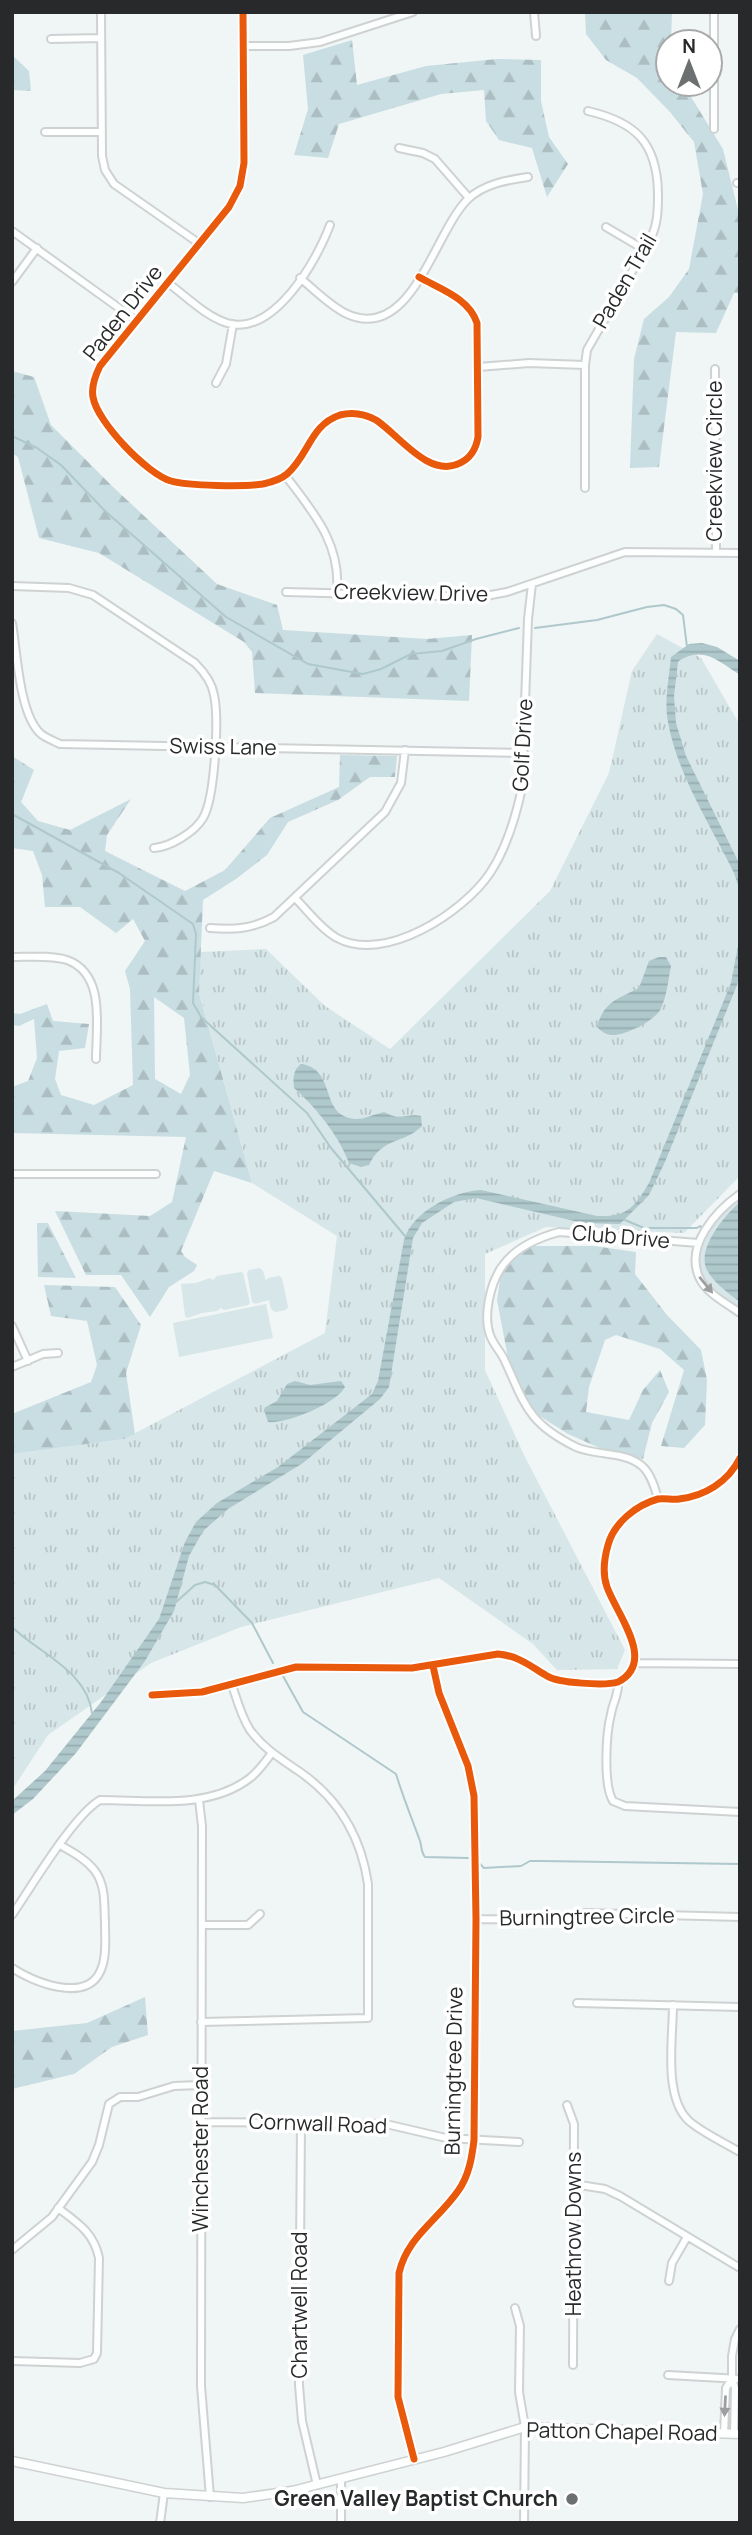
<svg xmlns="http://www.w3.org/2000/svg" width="752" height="2535" viewBox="0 0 752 2535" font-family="Manrope,sans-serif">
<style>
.grass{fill:url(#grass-tufts)}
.forest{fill:url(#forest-firs);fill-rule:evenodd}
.green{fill:#d7e6e8}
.water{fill:url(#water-rules)}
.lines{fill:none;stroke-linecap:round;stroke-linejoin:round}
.stream{stroke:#aec8cc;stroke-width:2}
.minor-casing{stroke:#cfd2d2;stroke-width:10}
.tertiary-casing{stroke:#cfd2d2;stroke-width:11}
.minor{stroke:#fdfefe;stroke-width:6}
.tertiary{stroke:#fdfefe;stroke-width:8}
.cycleway-casing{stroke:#fff;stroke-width:11}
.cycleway{stroke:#e8590c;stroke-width:7}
.oneway{fill:#9d9e9f}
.poi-dot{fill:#6d7071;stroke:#fff;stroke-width:2.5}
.labels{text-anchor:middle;stroke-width:7;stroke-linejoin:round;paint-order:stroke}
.street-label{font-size:21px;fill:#27292a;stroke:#fff}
.poi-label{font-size:21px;font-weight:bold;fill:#27292a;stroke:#fff;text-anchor:end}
</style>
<defs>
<pattern id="grass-tufts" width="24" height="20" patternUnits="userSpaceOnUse" patternTransform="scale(1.75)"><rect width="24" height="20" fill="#d7e6e8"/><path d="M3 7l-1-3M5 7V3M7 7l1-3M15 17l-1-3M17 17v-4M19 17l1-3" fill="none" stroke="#b9c5c7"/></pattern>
<pattern id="forest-firs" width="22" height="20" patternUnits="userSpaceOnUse" patternTransform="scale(1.75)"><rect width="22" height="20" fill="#c8dee2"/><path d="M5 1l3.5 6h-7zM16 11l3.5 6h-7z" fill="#acbec2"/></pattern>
<pattern id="water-rules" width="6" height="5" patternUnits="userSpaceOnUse" patternTransform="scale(1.75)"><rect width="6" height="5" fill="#aec8cc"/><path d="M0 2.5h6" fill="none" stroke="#96acaf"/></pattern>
</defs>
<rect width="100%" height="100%" fill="#f0f5f5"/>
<path class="grass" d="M657 634 701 658 740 725V1176L684 1233 546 1227 485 1254V1370L524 1455 625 1650 617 1669 557 1670 533 1644 439 1578 241 1627 151 1663 48 1735 12 1790V1454L124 1439 325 1333 337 1236 252 1183 199 992 200 952 266 949 325 1006 390 1049 550 891 609 773 632 671Z"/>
<path class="forest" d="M585 12H672L671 42H668V84H683L723 149 740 218V293H734L716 333 676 332 659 467 630 468 634 359 644 319 669 297 689 269 703 194 694 142 670 112 637 78 606 60 586 34Z
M352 40 357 85 426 66 497 59 541 60V101L549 137 568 164 547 197 532 148 499 140 486 121 484 90 441 94 339 124 328 158 294 155 308 109 303 55Z
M12 55 29 71 31 91 12 90Z
M12 371 34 377 51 425 112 486 217 584 277 605 283 630 427 639 472 635 469 701 255 693 252 652 244 642 99 553 39 538 18 457 12 453Z
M340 755 397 756 395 777H370L338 800 288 822 267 855 236 879 203 900 199 993 252 1183 214 1171 181 1251 185 1257 197 1265 194 1271 169 1287 150 1317 121 1275H86L55 1211 150 1216 172 1202 186 1137 12 1133V1087L28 1081 37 1058 34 1019 19 1026 12 1025V1013L20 1014 47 1004 53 1021 89 1024 85 1048 59 1051 55 1079 61 1095 94 1105 133 1085 130 989 125 971 145 941 133 919 116 933 80 907H45L42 875 33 851 12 848V756L34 770 21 802 38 821 70 830 131 799 107 835 105 851 185 891 225 870 270 818 339 787ZM154 997 184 1018 190 1075 181 1094 155 1079Z
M37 1223H48L76 1278 38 1277Z
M526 1246H594L636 1252 635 1274 667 1315 701 1350 707 1380 705 1425 684 1448 661 1446 684 1370 660 1349 616 1335 605 1340 589 1387 586 1412 629 1420 643 1390 660 1370 669 1392 652 1423 643 1459 602 1449 568 1434 524 1406 508 1358 497 1300 503 1261Z
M44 1285 115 1287 141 1325 126 1373 135 1434 124 1439 12 1454V1414L91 1382 97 1365 87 1321 51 1316Z
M145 1997 148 2035 112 2047 74 2074 12 2089V2031L87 2023Z"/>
<path class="green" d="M740 1196V1309C730 1302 716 1295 709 1286 690 1262 704 1237 721 1216 727 1209 732 1201 740 1196Z
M260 1268 263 1271 266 1281 268 1278 279 1276 282 1278 288 1307 286 1310 275 1312 271 1309 269 1300 255 1304 252 1302 247 1273 249 1270Z
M241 1272 243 1273 250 1303 248 1305 224 1310 221 1308 217 1311 202 1313 187 1318 185 1316 181 1284 196 1283 210 1278 213 1280 217 1276Z
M266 1304 273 1338 179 1357 173 1323Z"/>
<path class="water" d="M702 643 717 647 740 661V675C719 662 705 646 680 660L678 662 674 696 676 723 686 756 740 865V891L734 873C711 826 677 774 668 722 664 701 669 678 671 657L689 644Z
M740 935V973L737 985 665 1162 649 1195 620 1224 583 1223 476 1198 454 1202 422 1223 413 1238 389 1387 380 1399 303 1463 228 1509 203 1531 189 1556 174 1611 145 1661 76 1753 33 1799 12 1815V1801L45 1771 101 1702 159 1619 185 1542 196 1522 217 1503 278 1467 372 1394 378 1381 404 1240C413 1211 452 1192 481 1190L597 1216C627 1217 634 1208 649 1183L731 983Z
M659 957H666L671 966C668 980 667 997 660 1010 654 1021 624 1036 612 1035 606 1035 601 1031 597 1027 604 1001 618 999 639 988L649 961Z
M301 1064C338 1069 318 1118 357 1119 365 1119 375 1114 384 1112 402 1122 406 1113 421 1116L422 1126C404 1144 382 1137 369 1165L361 1167 349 1163C339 1136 316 1107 294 1088 293 1079 293 1070 301 1064Z
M740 1202V1302C728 1293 714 1283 707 1270 696 1249 725 1215 740 1202Z
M295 1381 310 1385 341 1381 345 1387C336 1404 286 1424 268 1422L265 1413 266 1407 277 1401 287 1384Z"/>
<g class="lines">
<path class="stream" d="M12 436 37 448 61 465 105 511 226 617 308 664 363 674 381 669 411 654 442 651 476 639 519 628
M535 628 597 620 647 607 664 605 676 609 683 615 687 647
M12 814 119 873 193 924 196 934 193 1003 201 1017 307 1113 331 1148 405 1236
M625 1220 644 1228H697L700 1226 703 1229
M175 1603 195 1585 205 1582 215 1585 252 1623 273 1663
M12 1627C40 1654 87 1671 92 1713
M283 1676 303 1712 396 1774C403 1797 412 1819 420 1841 422 1848 421 1852 425 1857L468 1858
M480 1864 484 1868 521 1866 530 1861H542L740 1864"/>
<defs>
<path id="minor" d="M101 12 102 156 105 170 114 184 200 244
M243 12 244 163 240 186 229 207 100 366C95 376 91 386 93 397 97 422 147 474 171 481 189 486 244 487 263 484 272 482 280 480 287 474 309 455 310 425 340 415 352 412 365 414 376 420 399 435 429 479 460 463 471 458 476 449 478 437L477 323C469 298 440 289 419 277
M534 12 536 36
M714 12V129
M51 39 101 38
M244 46H289L320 42 413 12
M45 132H102
M399 148 423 153 435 159 469 198
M737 183H740
M606 227 645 250
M12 231 137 321
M300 278C315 290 330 306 347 314 412 343 434 232 468 199 484 184 507 180 528 177
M12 282 37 248
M168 283C186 296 205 316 227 323 274 337 317 260 330 225
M478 367 529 363 585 365
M715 369 716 552
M216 383 226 364 233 324
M285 475C313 512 341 543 337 592
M585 488V365L587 350 650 240C658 224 658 210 658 193 657 142 635 122 588 111
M12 586 69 588 93 595 195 663C204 672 212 682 214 695 219 718 215 798 203 818 195 832 170 847 154 848
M286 592 480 597 507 592 625 552 740 553
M12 623C17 651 19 715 41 734 46 738 54 741 60 744L524 753
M295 898C308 911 321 929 337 938 385 964 464 912 490 873 506 849 516 816 522 788L528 619 532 584
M210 928C234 930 252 929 274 917L385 812 401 783 405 750
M12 957C29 957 51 955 67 960 106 974 96 1027 96 1059
M12 1174H156
M740 1194C716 1211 685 1245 699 1277 706 1293 726 1303 740 1313
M12 1326 28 1361
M12 1367 43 1354 58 1353
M658 1499C655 1488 651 1474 642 1466 625 1451 596 1456 576 1447 527 1423 525 1404 504 1359 500 1351 493 1344 490 1335 483 1316 490 1285 501 1268 514 1248 537 1238 559 1232L698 1243
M634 1663 740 1664
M618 1682C619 1694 613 1702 611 1714 606 1733 603 1785 613 1801L625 1806 740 1812
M152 1695 202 1692 296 1667 412 1668 498 1654C519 1656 530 1666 547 1676 558 1683 605 1686 618 1682 657 1662 617 1615 607 1587 602 1573 604 1559 608 1545 614 1523 636 1505 658 1499 665 1498 673 1500 679 1499 705 1496 728 1482 740 1458
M199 1800 202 1826 201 2386 210 2497
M12 1915C32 1886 73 1816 100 1800 149 1800 209 1810 250 1778 258 1772 265 1762 271 1754
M476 1919 541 1920 586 1913 740 1917
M202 1925H248L260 1914
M12 1968C33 1982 85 2003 100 1972 107 1958 105 1939 105 1923 104 1905 106 1886 95 1871 86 1859 72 1852 60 1845
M577 2003 740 2007
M673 2005C673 2038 663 2097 689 2121 703 2133 723 2142 740 2152
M201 2022 368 2018V1884C361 1836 339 1799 300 1772 281 1759 264 1749 250 1730 241 1716 237 1700 232 1685
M567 2105 574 2124 573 2365
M200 2122 386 2124 446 2138 519 2142
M301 2123 299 2385 302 2421 317 2485
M574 2184 605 2189 620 2196 740 2268
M12 2250 52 2217 92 2162 99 2145 109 2104 120 2097H138L174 2086 200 2085
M669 2281 672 2263 687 2237
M515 2308 520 2326 519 2392 525 2427 524 2523
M12 2361 80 2363 94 2359 97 2353 99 2258C94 2233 78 2223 58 2208
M668 2375 740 2379
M724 2434 726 2388 732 2379
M734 2434 735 2388 732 2379V2356L735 2339 740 2329
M414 2459 398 2397 399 2273C407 2237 438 2220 458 2191 469 2176 472 2157 474 2140L476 1919 474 1796 468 1766 439 1693 433 1666
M341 2479V2523
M160 2523 164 2493"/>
<path id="tertiary" d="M12 2461 164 2493 243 2498 292 2491 444 2452 525 2427 740 2434"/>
</defs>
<use href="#minor" class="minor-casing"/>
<use href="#tertiary" class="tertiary-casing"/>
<use href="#minor" class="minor"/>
<use href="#tertiary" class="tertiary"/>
<defs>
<path id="cycleway" d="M243 12 244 163 240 186 229 207 100 366C95 376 91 386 93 397 97 422 147 474 171 481 189 486 244 487 263 484 272 482 280 480 287 474 309 455 310 425 340 415 352 412 365 414 376 420 399 435 429 479 460 463 471 458 476 449 478 437L477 323C469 298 440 289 419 277
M152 1695 202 1692 296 1667 412 1668 498 1654C519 1656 530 1666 547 1676 558 1683 605 1686 618 1682 657 1662 617 1615 607 1587 602 1573 604 1559 608 1545 614 1523 636 1505 658 1499 665 1498 673 1500 679 1499 705 1496 728 1482 740 1458
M414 2459 398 2397 399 2273C407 2237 438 2220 458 2191 469 2176 472 2157 474 2140L476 1919 474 1796 468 1766 439 1693 433 1666"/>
</defs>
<use href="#cycleway" class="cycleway-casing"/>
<use href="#cycleway" class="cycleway"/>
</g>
<defs><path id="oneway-solid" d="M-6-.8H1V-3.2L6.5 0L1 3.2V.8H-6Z" transform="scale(1.75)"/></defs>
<g class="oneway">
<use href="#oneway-solid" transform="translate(706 1285) rotate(51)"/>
<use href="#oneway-solid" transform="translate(725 2406) rotate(93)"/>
</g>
<circle class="poi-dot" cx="572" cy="2499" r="7"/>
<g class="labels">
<g class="street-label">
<text transform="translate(625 281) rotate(-60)" y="7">Paden Trail</text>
<text transform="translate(123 313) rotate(-52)" y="7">Paden Drive</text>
<text transform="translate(715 461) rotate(-90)" y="7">Creekview Circle</text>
<text transform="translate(411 593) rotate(1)" y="7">Creekview Drive</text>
<text transform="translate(523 745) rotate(-87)" y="7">Golf Drive</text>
<text transform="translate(223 747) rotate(1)" y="7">Swiss Lane</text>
<text transform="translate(621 1237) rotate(5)" y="7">Club Drive</text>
<text transform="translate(587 1917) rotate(-1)" y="7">Burningtree Circle</text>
<text transform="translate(454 2071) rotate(-89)" y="7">Burningtree Drive</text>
<text transform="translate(318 2124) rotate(2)" y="7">Cornwall Road</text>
<text transform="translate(201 2149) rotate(-90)" y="7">Winchester Road</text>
<text transform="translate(574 2234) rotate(-90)" y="7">Heathrow Downs</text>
<text transform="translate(300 2305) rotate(-90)" y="7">Chartwell Road</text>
<text transform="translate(622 2432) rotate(1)" y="7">Patton Chapel Road</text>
</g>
<g class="poi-label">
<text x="558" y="2506">Green Valley Baptist Church</text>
</g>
</g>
<rect width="752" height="2535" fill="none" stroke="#27292a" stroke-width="28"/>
<g transform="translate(689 63)"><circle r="33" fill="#ffffff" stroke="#a9a9aa" stroke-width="2"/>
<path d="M0-5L12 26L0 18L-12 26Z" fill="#6d7071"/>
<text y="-10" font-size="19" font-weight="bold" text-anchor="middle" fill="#27292a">N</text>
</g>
</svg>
